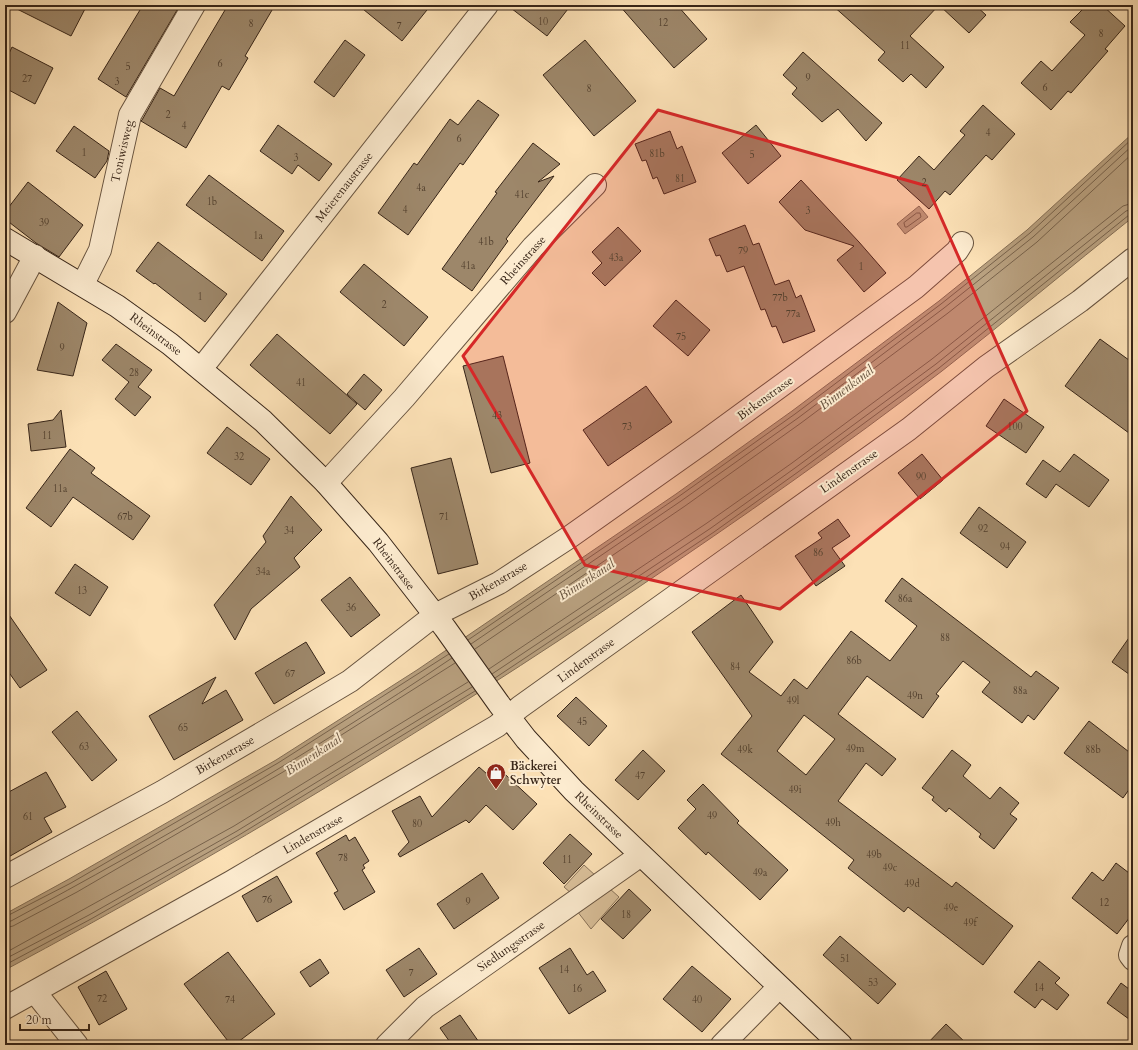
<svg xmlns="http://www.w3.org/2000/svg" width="1138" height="1050" viewBox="0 0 1138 1050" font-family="Cardo,serif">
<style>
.green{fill:#dbc19b;stroke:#89735a}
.water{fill:#b9a180;stroke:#856f56}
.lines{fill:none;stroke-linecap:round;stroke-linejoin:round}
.shore{stroke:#78634c;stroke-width:1}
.building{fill:#9d876a;stroke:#372518;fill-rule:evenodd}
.street-casing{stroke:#685440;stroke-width:24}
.secondary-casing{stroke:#372518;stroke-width:24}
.street{stroke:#fdecd0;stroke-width:22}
.secondary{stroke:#fdecd0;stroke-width:22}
.marked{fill:#d62828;fill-opacity:0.2;stroke:#d62828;stroke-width:3;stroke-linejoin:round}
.labels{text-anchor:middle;stroke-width:4;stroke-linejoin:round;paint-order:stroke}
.number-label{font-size:10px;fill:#503e2c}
.street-label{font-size:12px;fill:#372518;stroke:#fdecd0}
.poi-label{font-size:12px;font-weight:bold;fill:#372518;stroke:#fdecd0;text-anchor:start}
.water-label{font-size:13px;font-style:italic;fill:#64503c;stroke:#fdecd0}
</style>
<rect width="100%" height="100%" fill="#fce1b6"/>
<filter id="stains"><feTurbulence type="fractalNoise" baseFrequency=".005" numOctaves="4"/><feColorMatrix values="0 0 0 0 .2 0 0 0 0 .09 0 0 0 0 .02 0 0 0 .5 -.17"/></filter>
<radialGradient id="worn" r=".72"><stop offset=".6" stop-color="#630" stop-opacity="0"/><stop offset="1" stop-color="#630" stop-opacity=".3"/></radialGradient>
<path class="green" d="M584 865 597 877 572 894 564 887Z
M609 888 619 897 591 929 577 911Z"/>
<path class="water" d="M1133 133V217C1069 268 1006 321 942 371 843 447 740 519 636 589 432 727 222 854 5 970V914L69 879 276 760 417 670 676 494 792 411 939 301 1027 230Z
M919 206 928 217 905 234 897 224Z"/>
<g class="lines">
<path class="shore" d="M917 213H920L921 217 907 227H905L904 223Z
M468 640 678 497 795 414 941 304 1030 233 1133 138
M471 644 681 501 798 418 944 308 1033 237 1133 145
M475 649 685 506 801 423 948 313 1037 242 1133 153
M489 669 707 523 792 463 932 359 1123 206 1133 203
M492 674 711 528 795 468 936 364 1126 211 1133 209
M495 678 714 532 798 472 939 368 1129 215 1133 214
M5 917 71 883 278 763 449 654
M5 922 11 921C161 840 310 754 452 658
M5 928 13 926 77 892 283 772 455 663
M5 953 234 826 468 682
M5 959 89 915 237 831 472 687
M5 965 91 919 239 835 475 691"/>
</g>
<path class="building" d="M9 5H87L71 36Z
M143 5H180L126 97 98 79Z
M228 5H275L245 56 248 58 229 90 222 86 186 148 141 121 142 120 160 88 174 96Z
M358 5H431L402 41Z
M507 5H571L547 36Z
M619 5H677L707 39 674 68Z
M832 5H975L986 15 969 33 939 5 910 36 944 67 926 88 911 74 903 82 878 60 885 52Z
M1087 5H1102L1125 26 1105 49 1108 51 1071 93 1068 91 1051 110 1021 83 1041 61 1052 71 1085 35 1070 22Z
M345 40 365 55 334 97 314 82Z
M585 40 636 101 594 136 543 75Z
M12 47 53 68 35 104 5 88V62Z
M803 52 882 123 866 141 838 109 822 122 792 94 797 88 783 75Z
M478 100 499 115 463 165 460 163 408 235 378 213 414 163 417 165 450 119 458 125Z
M983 105 1015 134 992 160 986 155 950 195 945 191 929 209 897 180 919 156 934 170 965 135 960 131Z
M278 125 332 164 319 181 298 165 292 174 260 151Z
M756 125 781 156 748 184 722 153Z
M74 126 109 151 107 161 95 178 56 151Z
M670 131 677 149 682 146 696 182 664 194 657 177 653 179 646 160 642 161 635 144Z
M533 143 560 164 538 182 554 176 506 239 508 241 472 291 442 269 497 193 495 192Z
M209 175 284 231 262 261 186 205Z
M801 180 859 242 886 273 864 292 837 260 854 246 805 230 779 202Z
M28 182 83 225 59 257 36 243 5 219V212Z
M745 225 753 245 759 243 775 285 789 280 796 298 801 295 815 331 783 343 776 326 772 327 765 309 761 310 744 266 727 272 720 255 716 256 709 239Z
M618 227 641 251 605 286 592 273 602 263 592 252Z
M158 242 227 294 205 322 155 283 154 284 136 271Z
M364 264 428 317 404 346 340 292Z
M676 300 710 330 688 356 653 326Z
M58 302 87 323 73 376 37 370Z
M277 334 357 404 330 434 250 365Z
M1100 339 1133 363V436L1065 386Z
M116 344 152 370 138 387 151 397 135 416 115 399 129 382 102 360Z
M503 356 530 463 491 473 463 366Z
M364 374 382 390 365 410 347 394Z
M646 386 672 422 608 466 583 430Z
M1004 399 1044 427 1026 453 986 426Z
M61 410 66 447 31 451 28 424 53 420Z
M227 427 270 459 251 485 207 453Z
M70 449 95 468 91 473 150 516 133 540 73 497 51 527 26 508Z
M922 454 943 480 920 499 898 473Z
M1074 454 1109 480 1089 507 1056 484 1046 498 1026 484 1043 460 1060 472Z
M451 458 478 564 438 574 411 468Z
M291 496 322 530 294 558 300 567 251 609 235 640 214 605 266 542 263 536Z
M979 507 1026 542 1007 568 960 533Z
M838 519 850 536 832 548 845 566 816 586 795 556 822 538 818 533Z
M75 564 108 587 90 616 55 593Z
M350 577 380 615 351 637 321 600Z
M902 578 1031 677 1036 671 1059 688 1034 720 1028 715 1022 723 982 692 990 682 963 661 936 694 939 696 923 718 867 676 838 714 896 759 882 776 866 763 838 801 952 887 956 882 1013 926 983 965 908 907 904 912 848 868 854 860 721 754 752 716 692 632 741 595 773 642 749 672 781 696 794 679 807 689 851 631 890 661 917 626 885 601ZM804 715 835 739 806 775 777 751Z
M5 609 47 670 20 688 5 667Z
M1133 632V677L1112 662Z
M306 642 325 673 274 704 255 673Z
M216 677 202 704 226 690 243 720 174 760 149 716Z
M576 697 607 726 589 746 557 716Z
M77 711 117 760 92 781 52 732Z
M1089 721 1133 755V784L1123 798 1064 753Z
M643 750 665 771 638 800 615 780Z
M952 750 971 765 963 776 990 799 1000 787 1019 803 1010 814 1017 819 994 849 979 837 981 834 949 808 946 812 932 800 934 797 922 788Z
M495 765 537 804 513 830 486 805 469 823 466 820 400 857 398 854 409 842 392 811 420 796 432 817 479 767 487 774Z
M46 772 66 807 44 818 52 832 5 859V794Z
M703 784 739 821 737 823 788 870 760 900 708 852 706 855 678 828 696 809 687 800Z
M570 834 592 854 564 884 543 863Z
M346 835 349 841 355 837 369 861 363 865 365 868 362 870 375 892 344 910 334 893 338 891 316 853Z
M1116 863 1133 876V913L1117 934 1072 898 1092 872 1103 881Z
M482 873 499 898 454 929 437 904Z
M277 876 292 902 257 922 242 896Z
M629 889 651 910 623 939 601 919Z
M840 936 896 984 878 1004 823 955Z
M419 948 437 974 404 997 386 970Z
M570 948 587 975 593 971 606 991 569 1014 539 968Z
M228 952 275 1014 234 1045H231L184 984Z
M320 959 329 973 310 987 300 972Z
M1039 961 1060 978 1055 983 1069 995 1057 1010 1042 999 1035 1008 1014 992Z
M692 966 731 999 702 1032 663 999Z
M106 971 127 1009 99 1025 78 987Z
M1121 983 1133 992V1022L1107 1003Z
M460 1015 481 1045H452L440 1028Z
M946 1024 968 1045H926Z"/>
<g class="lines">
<defs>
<path id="street" d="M83 284 100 250 130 115 194 5
M5 312 35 256
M201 369 487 5
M326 483 404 398 533 247 595 185
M5 877 162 792 298 712 350 681 435 615 499 583 571 536 704 442 916 287 957 251 962 243
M1133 946 1130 955 1133 959
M35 992 77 1045
M5 1008 231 882 497 726 520 707 909 429 986 367 1080 301 1133 259
M387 1045 425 1007 641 855
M722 1045 779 987"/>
<path id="secondary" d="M5 239 117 306 170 344 263 421 326 483 378 542 445 628 499 704 526 739 574 791 841 1045"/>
</defs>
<use href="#street" class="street-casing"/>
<use href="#secondary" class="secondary-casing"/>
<use href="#street" class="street"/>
<use href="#secondary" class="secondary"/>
</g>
<path class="marked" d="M658 110 927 186 1027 411 780 609 585 565 463 356Z"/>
<defs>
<symbol id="shop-pin" viewBox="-11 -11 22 30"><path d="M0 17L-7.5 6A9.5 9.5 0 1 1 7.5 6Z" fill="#8f2418" stroke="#fdecd0"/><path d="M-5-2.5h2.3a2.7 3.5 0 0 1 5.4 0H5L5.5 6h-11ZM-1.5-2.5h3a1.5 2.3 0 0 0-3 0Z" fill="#fff"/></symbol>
</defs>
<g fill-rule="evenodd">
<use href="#shop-pin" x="485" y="762" width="22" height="30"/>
</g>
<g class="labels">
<g class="number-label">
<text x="543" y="25">10</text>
<text x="663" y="26">12</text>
<text x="251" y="27">8</text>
<text x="399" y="29">7</text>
<text x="1101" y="37">8</text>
<text x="905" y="49">11</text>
<text x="220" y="67">6</text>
<text x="128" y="70">5</text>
<text x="808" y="81">9</text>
<text x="27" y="82">27</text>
<text x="117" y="85">3</text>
<text x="1045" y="91">6</text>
<text x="589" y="92">8</text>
<text x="168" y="118">2</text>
<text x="184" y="129">4</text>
<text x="988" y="136">4</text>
<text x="459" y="142">6</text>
<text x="84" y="156">1</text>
<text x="657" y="157">81b</text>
<text x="752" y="158">5</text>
<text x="296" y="161">3</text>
<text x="680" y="182">81</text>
<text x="924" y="186">2</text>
<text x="421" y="191">4a</text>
<text x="522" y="198">41c</text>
<text x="212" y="205">1b</text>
<text x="405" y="213">4</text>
<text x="808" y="214">3</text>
<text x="44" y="226">39</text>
<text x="258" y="239">1a</text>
<text x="486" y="245">41b</text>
<text x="743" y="254">79</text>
<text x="616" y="261">43a</text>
<text x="468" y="269">41a</text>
<text x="861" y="270">1</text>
<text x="200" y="300">1</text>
<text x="780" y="301">77b</text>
<text x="384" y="308">2</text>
<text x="793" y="317">77a</text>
<text x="681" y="340">75</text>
<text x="62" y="351">9</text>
<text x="134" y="376">28</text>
<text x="301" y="386">41</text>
<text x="497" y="419">43</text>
<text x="627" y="430">73</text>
<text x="1015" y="430">100</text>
<text x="47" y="439">11</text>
<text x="239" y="460">32</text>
<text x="921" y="480">90</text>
<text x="60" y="492">11a</text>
<text x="125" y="520">67b</text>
<text x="444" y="520">71</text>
<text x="983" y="532">92</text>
<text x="289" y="534">34</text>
<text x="1005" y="550">94</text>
<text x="818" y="556">86</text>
<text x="263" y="575">34a</text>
<text x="82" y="594">13</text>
<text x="905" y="602">86a</text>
<text x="351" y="611">36</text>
<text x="945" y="641">88</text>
<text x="854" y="664">86b</text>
<text x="735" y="670">84</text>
<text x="290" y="677">67</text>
<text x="1020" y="694">88a</text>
<text x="915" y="699">49n</text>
<text x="793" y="704">49l</text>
<text x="582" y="725">45</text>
<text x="183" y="731">65</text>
<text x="84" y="750">63</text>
<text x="855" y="752">49m</text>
<text x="745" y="753">49k</text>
<text x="1093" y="753">88b</text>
<text x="640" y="779">47</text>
<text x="795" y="793">49i</text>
<text x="712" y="819">49</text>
<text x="28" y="820">61</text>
<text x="833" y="826">49h</text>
<text x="417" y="827">80</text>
<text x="874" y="858">49b</text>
<text x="343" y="861">78</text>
<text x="567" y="863">11</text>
<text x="890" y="871">49c</text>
<text x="760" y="876">49a</text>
<text x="912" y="887">49d</text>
<text x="267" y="903">76</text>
<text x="468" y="905">9</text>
<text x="1104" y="906">12</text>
<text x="951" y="911">49e</text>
<text x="626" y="918">18</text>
<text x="970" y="926">49f</text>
<text x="845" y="962">51</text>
<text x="564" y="973">14</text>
<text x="411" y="976">7</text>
<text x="873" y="986">53</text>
<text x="1039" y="991">14</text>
<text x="577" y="992">16</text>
<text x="102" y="1002">72</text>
<text x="230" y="1003">74</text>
<text x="697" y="1003">40</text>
</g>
<g class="street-label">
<text transform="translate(122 151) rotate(-77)" y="4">Toniwisweg</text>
<text transform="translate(344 187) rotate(-52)" y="4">Meierenaustrasse</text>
<text transform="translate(523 260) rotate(-48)" y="4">Rheinstrasse</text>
<text transform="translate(156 334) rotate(37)" y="4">Rheinstrasse</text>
<text transform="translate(765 398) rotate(-36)" y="4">Birkenstrasse</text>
<text transform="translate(849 471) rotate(-35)" y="4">Lindenstrasse</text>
<text transform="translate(394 564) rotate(53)" y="4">Rheinstrasse</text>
<text transform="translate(498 581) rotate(-30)" y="4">Birkenstrasse</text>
<text transform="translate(586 660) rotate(-36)" y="4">Lindenstrasse</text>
<text transform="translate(225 755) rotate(-30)" y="4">Birkenstrasse</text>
<text transform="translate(599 815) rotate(44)" y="4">Rheinstrasse</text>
<text transform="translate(313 834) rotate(-30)" y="4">Lindenstrasse</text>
<text transform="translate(511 946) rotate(-35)" y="4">Siedlungsstrasse</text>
</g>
<g class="poi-label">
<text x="510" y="770">Bäckerei<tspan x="510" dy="14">Schwyter</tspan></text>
</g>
<g class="water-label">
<text transform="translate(846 387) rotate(-37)" y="5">Binnenkanal</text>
<text transform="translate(586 579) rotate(-33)" y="5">Binnenkanal</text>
<text transform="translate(313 754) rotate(-33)" y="5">Binnenkanal</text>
</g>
</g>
<rect width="1138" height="1050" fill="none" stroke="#fce1b6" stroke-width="20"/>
<rect x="6" y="6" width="1126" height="1038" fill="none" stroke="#372518" stroke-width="2"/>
<rect x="10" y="10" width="1118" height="1030" fill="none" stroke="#372518"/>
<path d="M20 1024v6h69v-6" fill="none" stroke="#372518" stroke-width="2"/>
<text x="26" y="1024" font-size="12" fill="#372518" stroke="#fdecd0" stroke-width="3" paint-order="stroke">20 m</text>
<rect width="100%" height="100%" filter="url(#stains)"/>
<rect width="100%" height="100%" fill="url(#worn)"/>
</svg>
